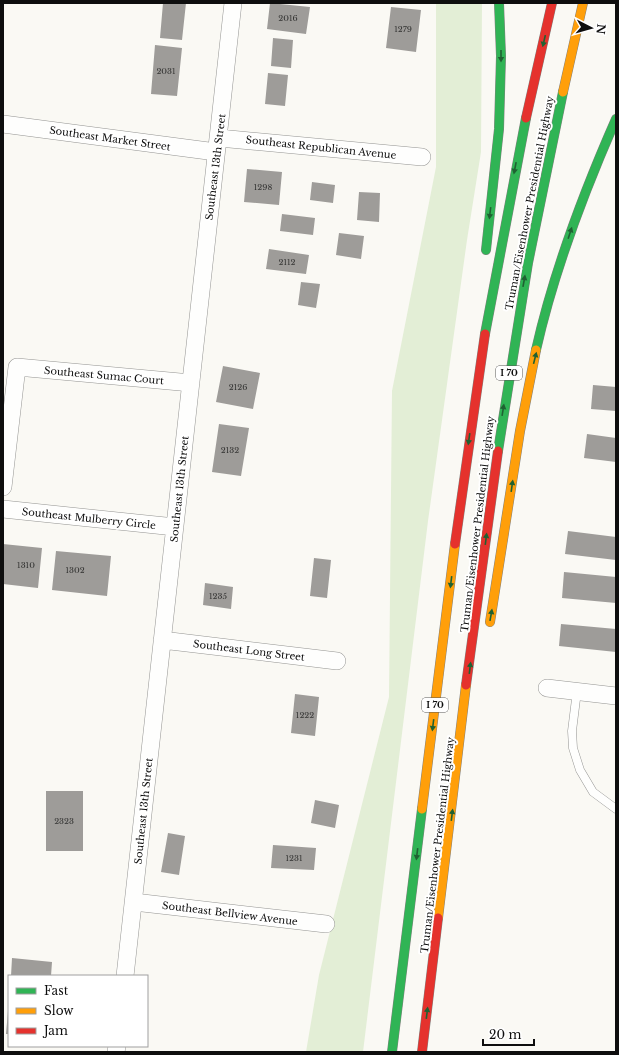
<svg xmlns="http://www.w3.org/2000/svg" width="619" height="1055" viewBox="0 0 619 1055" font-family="'Libre Baskerville',serif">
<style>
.green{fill:#e3eed6}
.building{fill:#9e9c99}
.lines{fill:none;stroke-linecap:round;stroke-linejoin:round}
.lane-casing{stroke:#949492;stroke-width:9}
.street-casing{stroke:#949492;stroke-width:18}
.fast-casing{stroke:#82817f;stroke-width:10}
.slow-casing{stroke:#82817f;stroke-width:10}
.jam-casing{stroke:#82817f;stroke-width:10}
.lane{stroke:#fefefd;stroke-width:8}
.street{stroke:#fefefd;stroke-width:17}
.fast{stroke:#30b455;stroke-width:9}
.slow{stroke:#ff9f0a;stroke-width:9}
.jam{stroke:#e5322d;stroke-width:9}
.oneway{fill:#1f6132}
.labels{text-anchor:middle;stroke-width:4;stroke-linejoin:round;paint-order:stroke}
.number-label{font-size:8px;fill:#323231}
.shield{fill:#fff;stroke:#565656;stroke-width:1}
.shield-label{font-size:9px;font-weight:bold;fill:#0e0e0e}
.street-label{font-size:10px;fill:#0e0e0e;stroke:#fff}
</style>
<rect width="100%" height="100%" fill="#faf9f4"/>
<path class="green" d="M436 3H482L481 152 467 240 428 521 363 1052H306L319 975 389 697 392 391 436 167Z"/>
<path class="building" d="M163 3H186L182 40 160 38Z
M270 3 310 7 306 34 267 29Z
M391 7 421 10 416 52 386 48Z
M273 38 293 40 291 68 271 66Z
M155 45 182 48 177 96 151 94Z
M268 73 288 75 285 106 265 104Z
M247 169 282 172 279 205 244 202Z
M312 182 335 185 333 203 310 200Z
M359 192 380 193 379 222 357 220Z
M282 214 315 218 313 235 280 231Z
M339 233 364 236 361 259 336 255Z
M269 249 309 255 306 274 266 269Z
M301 282 320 284 316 308 298 305Z
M223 366 260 373 253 409 216 402Z
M593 385 616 387V411L591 409Z
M219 424 249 428 241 476 212 472Z
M587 434 616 438V462L584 458Z
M568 531 616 537V560L565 554Z
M3 544 42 548 38 588 3 584Z
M56 551 111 556 107 596 52 590Z
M314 558 331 560 327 598 310 596Z
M564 572 616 577V603L562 598Z
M205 583 233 587 231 609 203 605Z
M561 624 616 629V652L559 646Z
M295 694 319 697 315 736 291 733Z
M46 791H83V851H46Z
M315 800 339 805 335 828 311 823Z
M168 833 185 836 179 875 161 872Z
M273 845 316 848 314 870 271 868Z
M12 958 52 962 51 976H11Z
M8 1011H9V1034H6Z"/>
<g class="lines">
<defs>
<path id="lane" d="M577 691 572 731 573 748 580 770 593 792 616 809"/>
<path id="street" d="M3 124 216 152
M219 138 422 157
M3 487 17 367 191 383
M3 509 175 527
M162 640 337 661
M547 688 616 696
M134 902 326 924
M125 976 233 3
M116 1052 117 1046"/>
<path id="fast" d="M486 250 499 129 501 56 499 3
M485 334 526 118
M536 350C554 270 583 194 616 119
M498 451 528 263 563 92
M392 1052 422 809"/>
<path id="slow" d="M563 92 583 3
M490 622 520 431 536 350
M422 809 455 544
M438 918 466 685"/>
<path id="jam" d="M526 118 552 3
M455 544 485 334
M466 685 498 451
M422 1052 438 918"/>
</defs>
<use href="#lane" class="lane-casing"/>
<use href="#street" class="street-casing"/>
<use href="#fast" class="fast-casing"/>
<use href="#slow" class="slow-casing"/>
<use href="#jam" class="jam-casing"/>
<use href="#lane" class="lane"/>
<use href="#street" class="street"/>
<use href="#fast" class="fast"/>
<use href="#slow" class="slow"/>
<use href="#jam" class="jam"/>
</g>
<defs><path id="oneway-solid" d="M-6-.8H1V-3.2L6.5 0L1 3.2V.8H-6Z"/></defs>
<g class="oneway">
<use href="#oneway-solid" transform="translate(544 41) rotate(103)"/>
<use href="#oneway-solid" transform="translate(501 56) rotate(90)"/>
<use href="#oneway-solid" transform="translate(515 168) rotate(101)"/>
<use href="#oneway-solid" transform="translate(490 213) rotate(97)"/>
<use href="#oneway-solid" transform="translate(570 233) rotate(-72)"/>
<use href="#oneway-solid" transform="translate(524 281) rotate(-80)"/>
<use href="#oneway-solid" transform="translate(535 358) rotate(-76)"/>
<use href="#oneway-solid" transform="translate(503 410) rotate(-81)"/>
<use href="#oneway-solid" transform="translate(469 439) rotate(98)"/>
<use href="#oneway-solid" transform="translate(512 486) rotate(-82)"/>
<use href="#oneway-solid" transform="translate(486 539) rotate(-83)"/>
<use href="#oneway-solid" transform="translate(451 582) rotate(97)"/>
<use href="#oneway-solid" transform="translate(491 615) rotate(-80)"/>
<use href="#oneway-solid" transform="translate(470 668) rotate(-83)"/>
<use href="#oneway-solid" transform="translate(433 725) rotate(97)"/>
<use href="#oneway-solid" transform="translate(452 815) rotate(-83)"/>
<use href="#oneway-solid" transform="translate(417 854) rotate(97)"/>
<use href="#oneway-solid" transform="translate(427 1013) rotate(-83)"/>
</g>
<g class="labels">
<g class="number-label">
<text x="288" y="21">2016</text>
<text x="403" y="32">1279</text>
<text x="166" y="74">2031</text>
<text x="263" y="190">1298</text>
<text x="287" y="265">2112</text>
<text x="238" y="390">2126</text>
<text x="230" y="453">2132</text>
<text x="26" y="568">1310</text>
<text x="75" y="573">1302</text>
<text x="218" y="599">1235</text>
<text x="305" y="718">1222</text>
<text x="64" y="824">2323</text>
<text x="294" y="861">1231</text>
</g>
<g class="shield">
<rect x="496" y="366" width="26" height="14" rx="3"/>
<rect x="422" y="698" width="26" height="14" rx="3"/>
</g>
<g class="shield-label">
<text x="509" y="376">I 70</text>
<text x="435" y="708">I 70</text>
</g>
<g class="street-label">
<text transform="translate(110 138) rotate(8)" y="4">Southeast Market Street</text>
<text transform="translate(321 147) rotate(6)" y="4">Southeast Republican Avenue</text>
<text transform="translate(215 167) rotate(-83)" y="4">Southeast 13th Street</text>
<text transform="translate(529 203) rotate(-79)" y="4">Truman/Eisenhower Presidential Highway</text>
<text transform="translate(104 375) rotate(5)" y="4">Southeast Sumac Court</text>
<text transform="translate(179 489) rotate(-84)" y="4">Southeast 13th Street</text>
<text transform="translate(89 518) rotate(6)" y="4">Southeast Mulberry Circle</text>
<text transform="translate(477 524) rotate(-83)" y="4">Truman/Eisenhower Presidential Highway</text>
<text transform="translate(249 650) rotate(7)" y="4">Southeast Long Street</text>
<text transform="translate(143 811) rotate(-84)" y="4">Southeast 13th Street</text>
<text transform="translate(437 845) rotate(-83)" y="4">Truman/Eisenhower Presidential Highway</text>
<text transform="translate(230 913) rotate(7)" y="4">Southeast Bellview Avenue</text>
</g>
</g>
<rect width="619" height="1055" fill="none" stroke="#0e0e0e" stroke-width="8"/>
<rect x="8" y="975" width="140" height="72" fill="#ffffff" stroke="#9f9f9f"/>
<rect x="16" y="988" width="20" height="6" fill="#30b455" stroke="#9f9f9f"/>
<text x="44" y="995" font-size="12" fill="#0e0e0e">Fast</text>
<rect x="16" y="1008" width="20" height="6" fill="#ff9f0a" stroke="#9f9f9f"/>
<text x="44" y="1015" font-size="12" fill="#0e0e0e">Slow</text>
<rect x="16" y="1028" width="20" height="6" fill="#e5322d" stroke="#9f9f9f"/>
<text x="44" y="1035" font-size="12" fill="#0e0e0e">Jam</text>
<g transform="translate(591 28) rotate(96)" stroke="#ffffff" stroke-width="3" paint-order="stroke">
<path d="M0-3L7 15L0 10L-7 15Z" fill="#0e0e0e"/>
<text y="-6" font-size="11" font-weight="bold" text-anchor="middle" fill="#0e0e0e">N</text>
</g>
<path d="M483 1039v6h51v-6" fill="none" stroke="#0e0e0e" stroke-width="2"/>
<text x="489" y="1039" font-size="12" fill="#0e0e0e" stroke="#ffffff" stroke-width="3" paint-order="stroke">20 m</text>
</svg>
